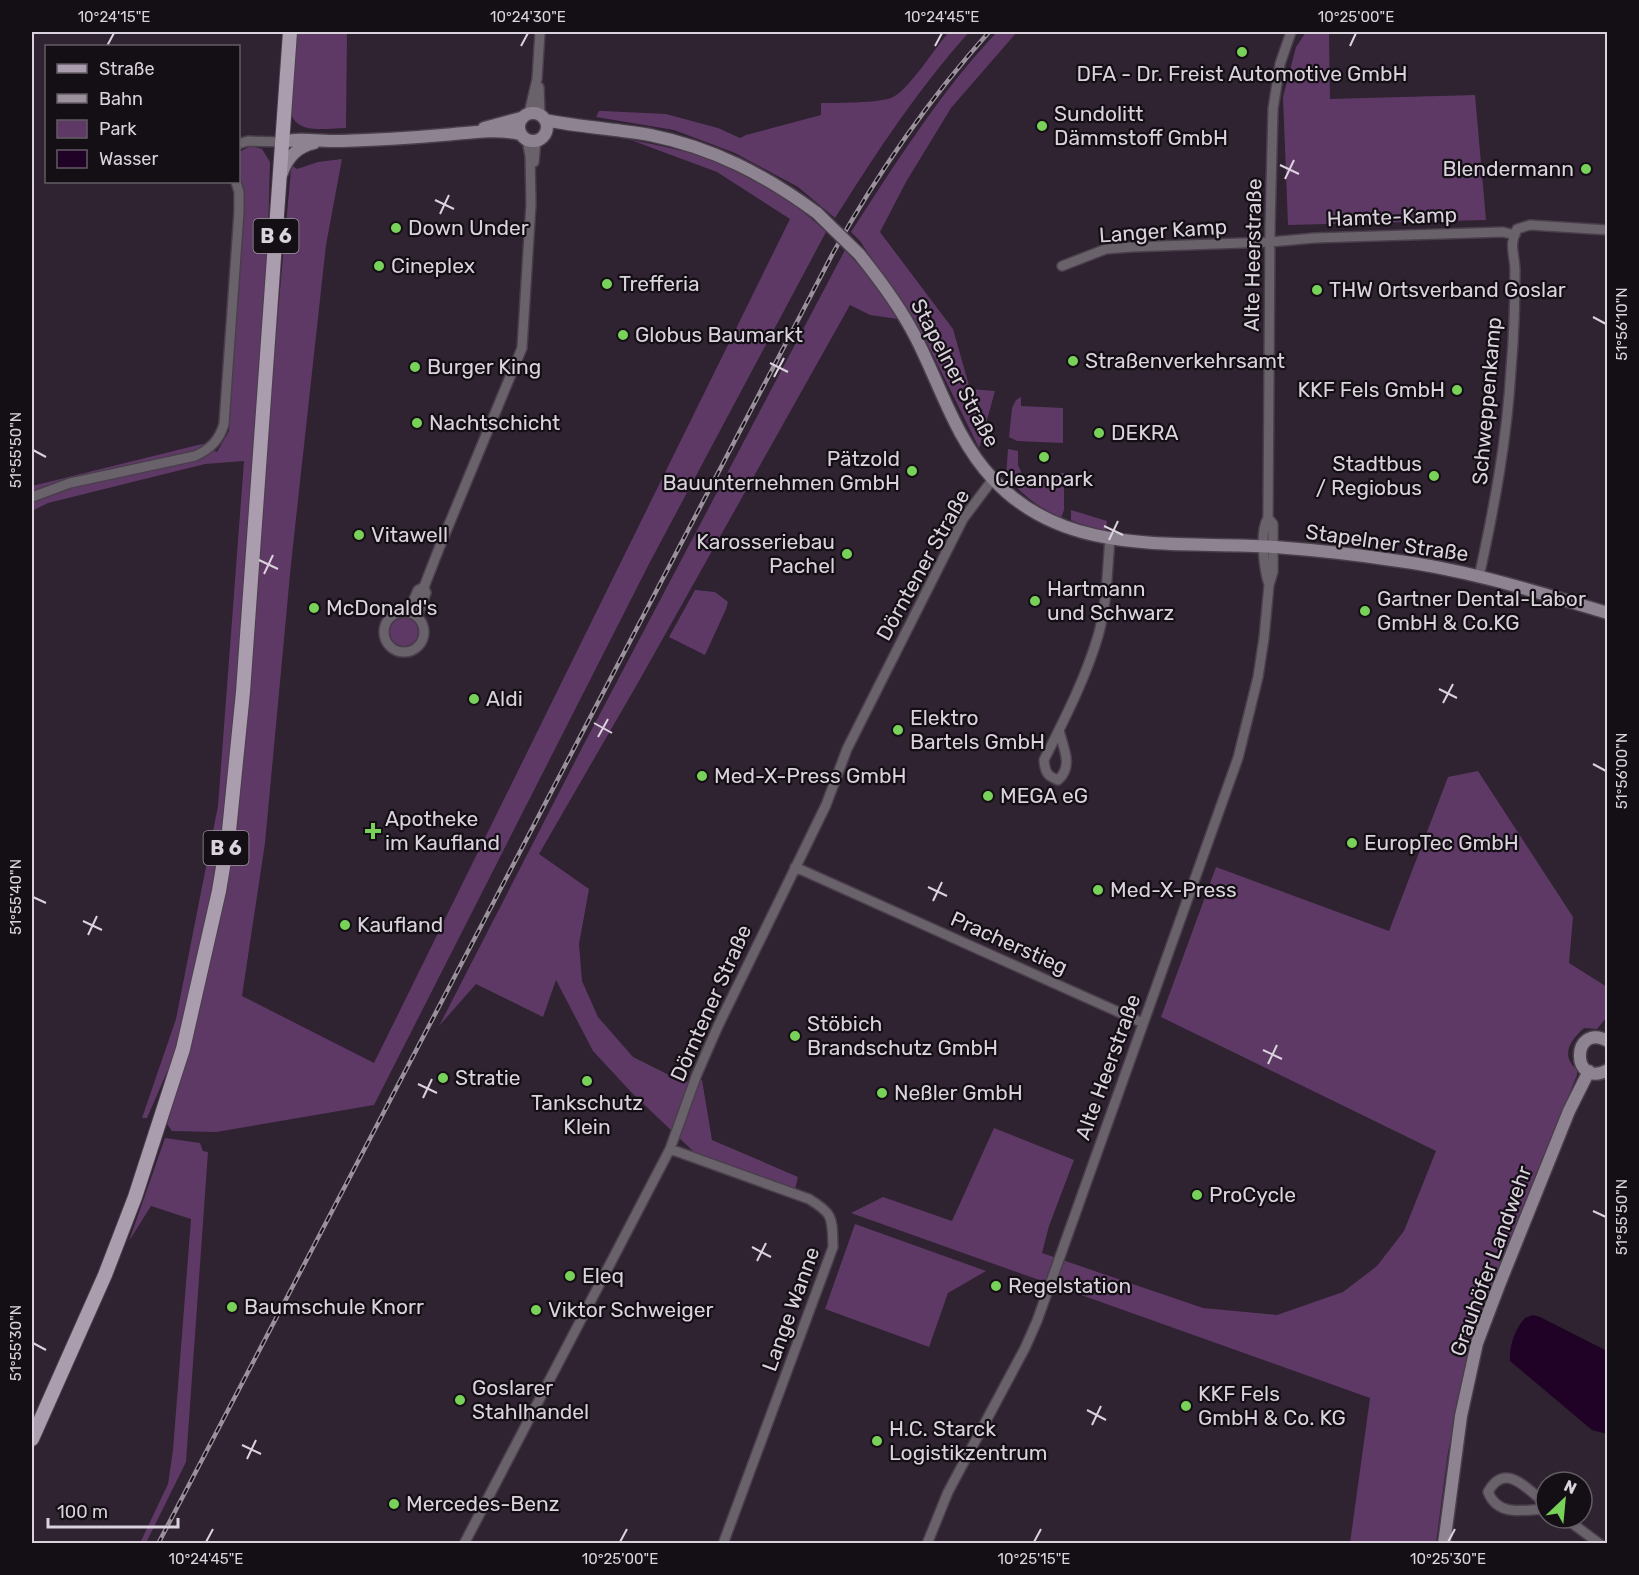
<svg xmlns="http://www.w3.org/2000/svg" width="1639" height="1575" viewBox="0 0 1639 1575" font-family="Rubik,sans-serif">
<style>
.green{fill:#5e3966}
.water{fill:#1f0225}
.lines{fill:none;stroke-linecap:round;stroke-linejoin:round}
.street-casing{stroke:#4a3e4c;stroke-width:12}
.secondary-casing{stroke:#4a3e4c;stroke-width:15}
.primary-casing{stroke:#4a3e4c;stroke-width:16}
.street{stroke:#69626a;stroke-width:9}
.secondary{stroke:#8e8390;stroke-width:12}
.primary{stroke:#aa9dad;stroke-width:14}
.rail-casing{stroke:#9b919d;stroke-width:4.5}
.rail{stroke:#140e15;stroke-width:2;stroke-dasharray:7;stroke-linecap:butt}
.secondary-bridge-casing{stroke:#4a3e4c;stroke-width:15;stroke-linecap:butt}
.secondary-bridge{stroke:#8e8390;stroke-width:12}
.ticks{fill:none;stroke:#dad2dc;stroke-width:2}
.poi-dot{fill:#78d158;stroke:#140e15;stroke-width:2}
.labels{text-anchor:middle;stroke-width:4.5;stroke-linejoin:round;paint-order:stroke}
.shield{fill:#140e15;stroke:#9f97a0;stroke-width:1.5}
.shield-label{font-size:20px;font-weight:bold;fill:#dad2dc}
.poi-label{font-size:21px;fill:#dad2dc;stroke:#140e15;text-anchor:start}
.street-label{font-size:21px;fill:#dad2dc;stroke:#140e15}
.neatline{fill:none;stroke:#dad2dc;stroke-width:2}
.ticks-label{font-size:15px;text-anchor:middle;fill:#dad2dc}
</style>
<rect width="100%" height="100%" fill="#2f2231"/>
<path class="green" d="M296 32H347L346 128C328 128 298 135 291 114Z
M949 32H969C918 89 876 153 835 218L798 187 735 153 674 130 596 117 599 111H603L666 114 718 128 740 138 746 135 821 115V103C838 103 876 103 891 98 907 93 936 46 949 32Z
M997 32H1017L951 108 906 182 880 232 953 329 970 389 995 391 979 448 924 337 860 241 851 232C896 163 940 92 997 32Z
M1306 32H1329L1330 99 1475 95 1486 220 1288 225 1283 97 1296 47Z
M631 140C662 146 693 152 722 163 759 178 798 205 826 232L650 562 374 1105 216 1132 172 1131 167 1124 189 1050 213 949 225 893 239 799 249 692 265 454 291 170 293 166 297 169 318 162 342 159 326 245 291 564 265 843 242 996 374 1063 790 219 717 172Z
M251 146 262 149 270 162 268 235 246 578 224 831 214 891 178 1047 147 1118H142L176 1019 218 806 244 461 205 464 48 503 32 511V486L202 444 217 452 229 431 245 194 239 174V152Z
M845 250 880 289 898 319 870 315 850 305 639 681 539 854 589 889 579 944 582 981 598 1017 633 1057 683 1082 702 1080 712 1140 798 1177 795 1189 694 1152 632 1093 593 1051 556 980 543 1017 476 984 439 1026 584 744Z
M1021 397V406L1063 408V443L1017 441 1009 437 1012 408 1016 400Z
M1008 449 1018 451V465L1024 478 1058 480 1060 473H1064V510L1061 518C1036 505 1024 497 1006 475Z
M1071 510 1107 521 1106 531 1088 527 1071 520Z
M695 590 715 592 728 602 726 609 705 655 669 637Z
M390 632a14 14 0 1 1 28 0a14 14 0 1 1-28 0Z
M1478 771 1573 917 1569 963 1607 987V1017L1597 1029 1584 1028C1570 1041 1560 1055 1577 1070V1075L1473 1333 1448 1452 1436 1543H1350L1370 1398 851 1213 883 1197 952 1221 994 1128 1074 1160 1049 1226 1042 1253 1203 1308 1277 1315 1343 1292 1377 1266 1404 1231 1436 1151 1161 1017 1216 867 1389 931 1448 777Z
M165 1138 200 1143 203 1151 208 1152 186 1462 146 1543H140L168 1484 173 1450 191 1219 151 1206 129 1241Z
M855 1224 986 1271 948 1293 929 1347 825 1309Z"/>
<path class="water" d="M1533 1315 1540 1317 1607 1351V1434L1592 1430 1510 1361C1509 1346 1515 1329 1525 1318Z"/>
<g class="lines">
<defs>
<path id="street" d="M539 87 540 114
M529 113 537 79 540 32
M238 144 248 141 283 142
M534 162 536 141
M1062 266 1106 249 1132 247 1270 242 1314 238 1503 232 1515 235
M32 497 70 483 195 456C210 449 219 441 224 424L239 212V192L236 182
M1479 577C1494 508 1507 440 1511 369 1514 336 1515 302 1515 269 1514 251 1509 246 1517 229L1530 225 1608 230
M1269 585C1264 569 1259 532 1268 518L1270 227 1273 109 1280 64 1291 32
M384 632a20 20 0 1 1 40 0a20 20 0 1 1-40 0Z
M408 613 418 590 424 587
M417 617 426 593 424 587 438 551 522 348 531 204 530 156 527 140
M1059 730C1063 748 1074 766 1058 780 1047 776 1045 772 1044 760 1064 720 1085 680 1098 636 1107 605 1107 572 1110 539
M795 867 1143 1023
M670 1149 809 1199C834 1214 832 1218 833 1247L723 1544
M1546 1504C1527 1489 1505 1461 1488 1492 1498 1517 1523 1510 1546 1509
M1565 1518 1600 1544
M464 1544 670 1149 697 1074 718 1026 826 805 847 749 963 519 993 479
M927 1544 948 1492 1025 1348 1037 1321 1238 758 1258 677 1264 638 1269 585 1273 572V524L1268 518"/>
<path id="secondary" d="M519 127a14 14 0 1 1 28 0a14 14 0 1 1-28 0Z
M545 120C580 127 615 129 650 135 714 148 765 175 817 213
M484 128 521 118
M283 142C300 137 323 142 342 141 376 140 409 138 443 135 468 133 496 128 520 134
M282 173C287 158 298 146 314 143
M859 254C880 280 900 307 915 336 940 384 955 439 993 479 1067 559 1177 540 1275 547 1314 550 1353 554 1392 560 1465 569 1537 592 1608 613
M1608 1041C1571 1021 1570 1090 1608 1070
M1444 1544 1461 1416 1477 1343 1499 1285 1569 1111 1589 1071"/>
<path id="primary" d="M32 1439 105 1275 135 1197 183 1049 219 891 229 831 243 692 290 32"/>
</defs>
<use href="#street" class="street-casing"/>
<use href="#secondary" class="secondary-casing"/>
<use href="#primary" class="primary-casing"/>
<use href="#street" class="street"/>
<use href="#secondary" class="secondary"/>
<use href="#primary" class="primary"/>
<defs>
<path id="rail" d="M158 1544 833 253C877 174 929 99 989 32"/>
</defs>
<use href="#rail" class="rail-casing"/>
<use href="#rail" class="rail"/>
<defs>
<path id="secondary-bridge" d="M817 213 859 254"/>
</defs>
<use href="#secondary-bridge" class="secondary-bridge-casing"/>
<use href="#secondary-bridge" class="secondary-bridge"/>
</g>
<path class="ticks" d="M107 46 114 33M521 46 528 33M935 46 942 33M1350 46 1356 33M1280 165 1299 174M1285 179 1294 160M435 200 454 209M440 214 449 195M1593 317 1606 324M770 363 788 372M774 377 784 358M33 450 46 457M1104 526 1123 535M1109 540 1118 521M259 560 278 569M264 574 273 555M1439 689 1457 698M1443 703 1453 684M594 723 612 733M598 737 608 719M1593 764 1606 771M928 887 947 896M33 897 46 903M933 901 942 882M83 921 102 930M88 935 97 916M1263 1050 1282 1059M1268 1064 1277 1045M418 1084 437 1093M423 1098 432 1079M1593 1211 1606 1217M752 1247 771 1257M757 1261 766 1243M33 1343 46 1350M1087 1410 1106 1420M1092 1425 1101 1406M242 1445 261 1454M247 1459 256 1440M206 1542 213 1529M620 1542 627 1529M1034 1542 1041 1529M1448 1542 1455 1529"/>
<g class="poi-dot">
<circle cx="1242" cy="52" r="6"/>
<circle cx="1042" cy="126" r="6"/>
<circle cx="1586" cy="169" r="6"/>
<circle cx="396" cy="228" r="6"/>
<circle cx="379" cy="266" r="6"/>
<circle cx="607" cy="284" r="6"/>
<circle cx="1317" cy="290" r="6"/>
<circle cx="623" cy="335" r="6"/>
<circle cx="1073" cy="361" r="6"/>
<circle cx="415" cy="367" r="6"/>
<circle cx="1457" cy="390" r="6"/>
<circle cx="417" cy="423" r="6"/>
<circle cx="1099" cy="433" r="6"/>
<circle cx="1044" cy="457" r="6"/>
<circle cx="912" cy="471" r="6"/>
<circle cx="1434" cy="476" r="6"/>
<circle cx="359" cy="535" r="6"/>
<circle cx="847" cy="554" r="6"/>
<circle cx="1035" cy="601" r="6"/>
<circle cx="314" cy="608" r="6"/>
<circle cx="1365" cy="611" r="6"/>
<circle cx="474" cy="699" r="6"/>
<circle cx="898" cy="730" r="6"/>
<circle cx="702" cy="776" r="6"/>
<circle cx="988" cy="796" r="6"/>
<path d="M370 822h6v6h6v6h-6v6h-6v-6h-6v-6h6z"/>
<circle cx="1352" cy="843" r="6"/>
<circle cx="1098" cy="890" r="6"/>
<circle cx="345" cy="925" r="6"/>
<circle cx="795" cy="1036" r="6"/>
<circle cx="443" cy="1078" r="6"/>
<circle cx="587" cy="1081" r="6"/>
<circle cx="882" cy="1093" r="6"/>
<circle cx="1197" cy="1195" r="6"/>
<circle cx="570" cy="1276" r="6"/>
<circle cx="996" cy="1286" r="6"/>
<circle cx="232" cy="1307" r="6"/>
<circle cx="536" cy="1310" r="6"/>
<circle cx="460" cy="1400" r="6"/>
<circle cx="1186" cy="1406" r="6"/>
<circle cx="877" cy="1441" r="6"/>
<circle cx="394" cy="1504" r="6"/>
</g>
<g class="labels">
<g class="shield">
<rect x="253.5" y="219" width="45" height="34" rx="4.5"/>
<rect x="203.5" y="831" width="45" height="34" rx="4.5"/>
</g>
<g class="shield-label">
<text x="276" y="243">B 6</text>
<text x="226" y="855">B 6</text>
</g>
<g class="poi-label">
<text x="1242" y="81" text-anchor="middle">DFA - Dr. Freist Automotive GmbH</text>
<text x="1054" y="121">Sundolitt<tspan x="1054" dy="24">Dämmstoff GmbH</tspan></text>
<text x="1574" y="176" text-anchor="end">Blendermann</text>
<text x="408" y="235">Down Under</text>
<text x="391" y="273">Cineplex</text>
<text x="619" y="291">Trefferia</text>
<text x="1329" y="297">THW Ortsverband Goslar</text>
<text x="635" y="342">Globus Baumarkt</text>
<text x="1085" y="368">Straßenverkehrsamt</text>
<text x="427" y="374">Burger King</text>
<text x="1445" y="397" text-anchor="end">KKF Fels GmbH</text>
<text x="429" y="430">Nachtschicht</text>
<text x="1111" y="440">DEKRA</text>
<text x="900" y="466" text-anchor="end">Pätzold<tspan x="900" dy="24">Bauunternehmen GmbH</tspan></text>
<text x="1422" y="471" text-anchor="end">Stadtbus<tspan x="1422" dy="24">/ Regiobus</tspan></text>
<text x="1044" y="486" text-anchor="middle">Cleanpark</text>
<text x="371" y="542">Vitawell</text>
<text x="835" y="549" text-anchor="end">Karosseriebau<tspan x="835" dy="24">Pachel</tspan></text>
<text x="1047" y="596">Hartmann<tspan x="1047" dy="24">und Schwarz</tspan></text>
<text x="1377" y="606">Gartner Dental-Labor<tspan x="1377" dy="24">GmbH &amp; Co.KG</tspan></text>
<text x="326" y="615">McDonald's</text>
<text x="486" y="706">Aldi</text>
<text x="910" y="725">Elektro<tspan x="910" dy="24">Bartels GmbH</tspan></text>
<text x="714" y="783">Med-X-Press GmbH</text>
<text x="1000" y="803">MEGA eG</text>
<text x="385" y="826">Apotheke<tspan x="385" dy="24">im Kaufland</tspan></text>
<text x="1364" y="850">EuropTec GmbH</text>
<text x="1110" y="897">Med-X-Press</text>
<text x="357" y="932">Kaufland</text>
<text x="807" y="1031">Stöbich<tspan x="807" dy="24">Brandschutz GmbH</tspan></text>
<text x="455" y="1085">Stratie</text>
<text x="894" y="1100">Neßler GmbH</text>
<text x="587" y="1110" text-anchor="middle">Tankschutz<tspan x="587" dy="24">Klein</tspan></text>
<text x="1209" y="1202">ProCycle</text>
<text x="582" y="1283">Eleq</text>
<text x="1008" y="1293">Regelstation</text>
<text x="244" y="1314">Baumschule Knorr</text>
<text x="548" y="1317">Viktor Schweiger</text>
<text x="472" y="1395">Goslarer<tspan x="472" dy="24">Stahlhandel</tspan></text>
<text x="1198" y="1401">KKF Fels<tspan x="1198" dy="24">GmbH &amp; Co. KG</tspan></text>
<text x="889" y="1436">H.C. Starck<tspan x="889" dy="24">Logistikzentrum</tspan></text>
<text x="406" y="1511">Mercedes-Benz</text>
</g>
<g class="street-label">
<text transform="translate(1392 217) rotate(-2)" y="7">Hamte-Kamp</text>
<text transform="translate(1163 231) rotate(-4)" y="7">Langer Kamp</text>
<text transform="translate(1253 255) rotate(-89)" y="7">Alte Heerstraße</text>
<text transform="translate(955 373) rotate(62)" y="7">Stapelner Straße</text>
<text transform="translate(1487 401) rotate(-85)" y="7">Schweppenkamp</text>
<text transform="translate(1387 543) rotate(8)" y="7">Stapelner Straße</text>
<text transform="translate(923 565) rotate(-61)" y="7">Dörntener Straße</text>
<text transform="translate(1009 943) rotate(24)" y="7">Pracherstieg</text>
<text transform="translate(711 1003) rotate(-66)" y="7">Dörntener Straße</text>
<text transform="translate(1108 1067) rotate(-70)" y="7">Alte Heerstraße</text>
<text transform="translate(1491 1261) rotate(-70)" y="7">Grauhöfer Landwehr</text>
<text transform="translate(791 1309) rotate(-70)" y="7">Lange Wanne</text>
</g>
</g>
<rect width="1639" height="1575" fill="none" stroke="#140e15" stroke-width="66"/>
<rect x="45" y="45" width="195" height="138" fill="#140e15" stroke="#635c65" stroke-width="1.5"/>
<rect x="57" y="64" width="30" height="9" fill="#aa9dad" stroke="#635c65" stroke-width="1.5"/>
<text x="99" y="75" font-size="18" fill="#dad2dc">Straße</text>
<rect x="57" y="94" width="30" height="9" fill="#9b919d" stroke="#635c65" stroke-width="1.5"/>
<text x="99" y="105" font-size="18" fill="#dad2dc">Bahn</text>
<rect x="57" y="120" width="30" height="18" fill="#5e3966" stroke="#635c65" stroke-width="1.5"/>
<text x="99" y="135" font-size="18" fill="#dad2dc">Park</text>
<rect x="57" y="150" width="30" height="18" fill="#1f0225" stroke="#635c65" stroke-width="1.5"/>
<text x="99" y="165" font-size="18" fill="#dad2dc">Wasser</text>
<g transform="translate(1564 1500) rotate(26)"><circle r="28" fill="#140e15" stroke="#635c65" stroke-width="1.5"/>
<path d="M0-4.5L10 22L0 15L-10 22Z" fill="#78d158"/>
<text y="-9" font-size="16" font-weight="bold" text-anchor="middle" fill="#dad2dc">N</text>
</g>
<path d="M48 1518v9h130v-9" fill="none" stroke="#dad2dc" stroke-width="3"/>
<text x="57" y="1518" font-size="18" fill="#dad2dc" stroke="#140e15" stroke-width="4.5" paint-order="stroke">100 m</text>
<rect x="33" y="33" width="1573" height="1509" class="neatline"/>
<g class="ticks-label">
<text x="114" y="22">10°24'15"E</text>
<text x="528" y="22">10°24'30"E</text>
<text x="942" y="22">10°24'45"E</text>
<text x="1356" y="22">10°25'00"E</text>
<text transform="translate(1622 324) rotate(-90)" y="5">51°56'10"N</text>
<text transform="translate(16 450) rotate(-90)" y="5">51°55'50"N</text>
<text transform="translate(1622 771) rotate(-90)" y="5">51°56'00"N</text>
<text transform="translate(16 897) rotate(-90)" y="5">51°55'40"N</text>
<text transform="translate(1622 1217) rotate(-90)" y="5">51°55'50"N</text>
<text transform="translate(16 1343) rotate(-90)" y="5">51°55'30"N</text>
<text x="206" y="1564">10°24'45"E</text>
<text x="620" y="1564">10°25'00"E</text>
<text x="1034" y="1564">10°25'15"E</text>
<text x="1448" y="1564">10°25'30"E</text>
</g>
</svg>
